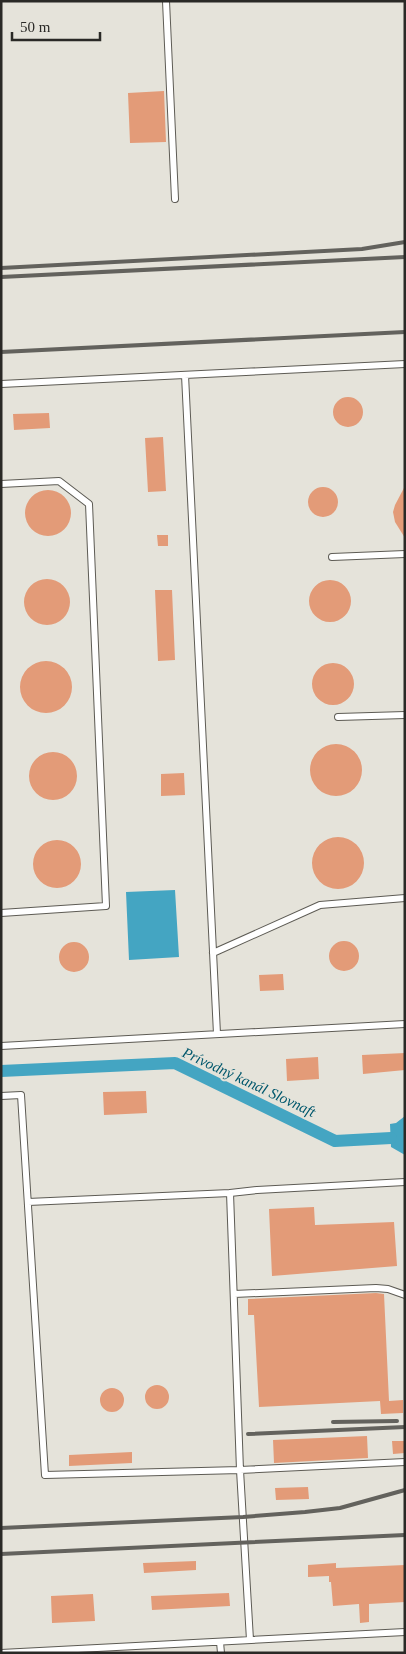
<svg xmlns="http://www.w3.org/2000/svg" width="406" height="1654" viewBox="0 0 406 1654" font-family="'Times New Roman',serif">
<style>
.water{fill:#44a5c2}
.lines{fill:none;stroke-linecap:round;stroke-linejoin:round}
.canal{stroke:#44a5c2;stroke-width:12}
.building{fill:#e39b78}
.service-casing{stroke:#5d5b54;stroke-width:8}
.service{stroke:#fff;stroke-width:6}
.rail{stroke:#63625d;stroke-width:4}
.labels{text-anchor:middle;stroke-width:4;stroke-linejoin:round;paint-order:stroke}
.water-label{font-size:15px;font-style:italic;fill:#01576c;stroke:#e5e3da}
</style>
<rect width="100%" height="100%" fill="#e5e3da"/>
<path class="water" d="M175 890 179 957 129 960 126 892Z
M405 1116V1155L391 1147 390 1124 396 1123Z"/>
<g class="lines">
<path class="canal" d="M1 1071 175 1063 335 1141 391 1138"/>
</g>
<path class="building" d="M164 91 166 142 130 143 128 93Z
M333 412a15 15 0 1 1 30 0a15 15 0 1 1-30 0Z
M49 413 50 428 14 430 13 414Z
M163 437 166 491 148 492 145 438Z
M405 486V538L395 522 393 512 395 505Z
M308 502a15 15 0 1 1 30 0a15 15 0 1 1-30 0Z
M25 513a23 23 0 1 1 46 0a23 23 0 1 1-46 0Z
M157 535H168V546H158Z
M24 602a23 23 0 1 1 46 0a23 23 0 1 1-46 0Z
M309 601a21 21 0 1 1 42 0a21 21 0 1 1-42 0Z
M155 590H172L175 660 158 661Z
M20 687a26 26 0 1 1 52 0a26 26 0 1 1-52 0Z
M312 684a21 21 0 1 1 42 0a21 21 0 1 1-42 0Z
M310 770a26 26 0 1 1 52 0a26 26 0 1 1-52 0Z
M29 776a24 24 0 1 1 48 0a24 24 0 1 1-48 0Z
M184 773 185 795 161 796V774Z
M312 863a26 26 0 1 1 52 0a26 26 0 1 1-52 0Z
M33 864a24 24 0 1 1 48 0a24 24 0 1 1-48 0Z
M329 956a15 15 0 1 1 30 0a15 15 0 1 1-30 0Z
M59 957a15 15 0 1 1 30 0a15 15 0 1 1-30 0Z
M283 974 284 990 260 991 259 975Z
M405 1053V1070L363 1074 362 1055Z
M318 1057 319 1079 287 1081 286 1059Z
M146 1091 147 1113 104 1115 103 1092Z
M314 1207 315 1225 394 1222 397 1266 272 1276 269 1209Z
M376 1293 384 1294 389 1401 403 1400V1413L381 1414 380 1401 259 1407 254 1315H248V1299Z
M145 1397a12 12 0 1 1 24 0a12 12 0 1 1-24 0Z
M100 1400a12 12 0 1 1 24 0a12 12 0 1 1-24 0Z
M367 1436 368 1458 274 1463 273 1440Z
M392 1441H405V1453L393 1454Z
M132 1452V1463L69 1466V1455Z
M308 1487 309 1499 276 1500 275 1488Z
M196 1561V1570L144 1573 143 1563Z
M336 1563V1568L405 1565V1602L369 1604V1622L360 1623 359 1604 333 1606 331 1582H329V1576L308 1577V1565Z
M229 1593 230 1606 152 1610 151 1596Z
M93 1594 95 1621 52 1623 51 1596Z"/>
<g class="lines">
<defs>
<path id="service" d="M166 1 175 199
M185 375 217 1034
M1 384 405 364
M1 484 59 481 89 504 106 906 1 913
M332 557 405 554
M338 717 405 715
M213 953 320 905 405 898
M1 1046 405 1024
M1 1096 21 1095 45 1475 240 1470 405 1462
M28 1202 230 1193
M234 1294 376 1288 388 1289 405 1295
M250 1640 240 1470 230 1193 257 1190 405 1182
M220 1642 221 1653
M1 1653 405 1632"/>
</defs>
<use href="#service" class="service-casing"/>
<use href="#service" class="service"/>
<path class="rail" d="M1 268 362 249 405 242
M1 277 405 257
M1 352 405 332
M333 1422 397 1421
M248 1434 405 1427
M1 1528 243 1517 305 1512 340 1508 405 1490
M1 1554 405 1535"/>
</g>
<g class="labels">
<g class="water-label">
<text transform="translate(249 1082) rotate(25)" y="5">Prívodný kanál Slovnaft</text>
</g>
</g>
<rect width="406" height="1654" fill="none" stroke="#2a2926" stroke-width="5"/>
<path d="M12 32v8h88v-8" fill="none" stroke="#2a2926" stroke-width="2.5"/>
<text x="20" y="32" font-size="15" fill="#2a2926" stroke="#e5e3da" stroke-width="4" paint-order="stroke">50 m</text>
</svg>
